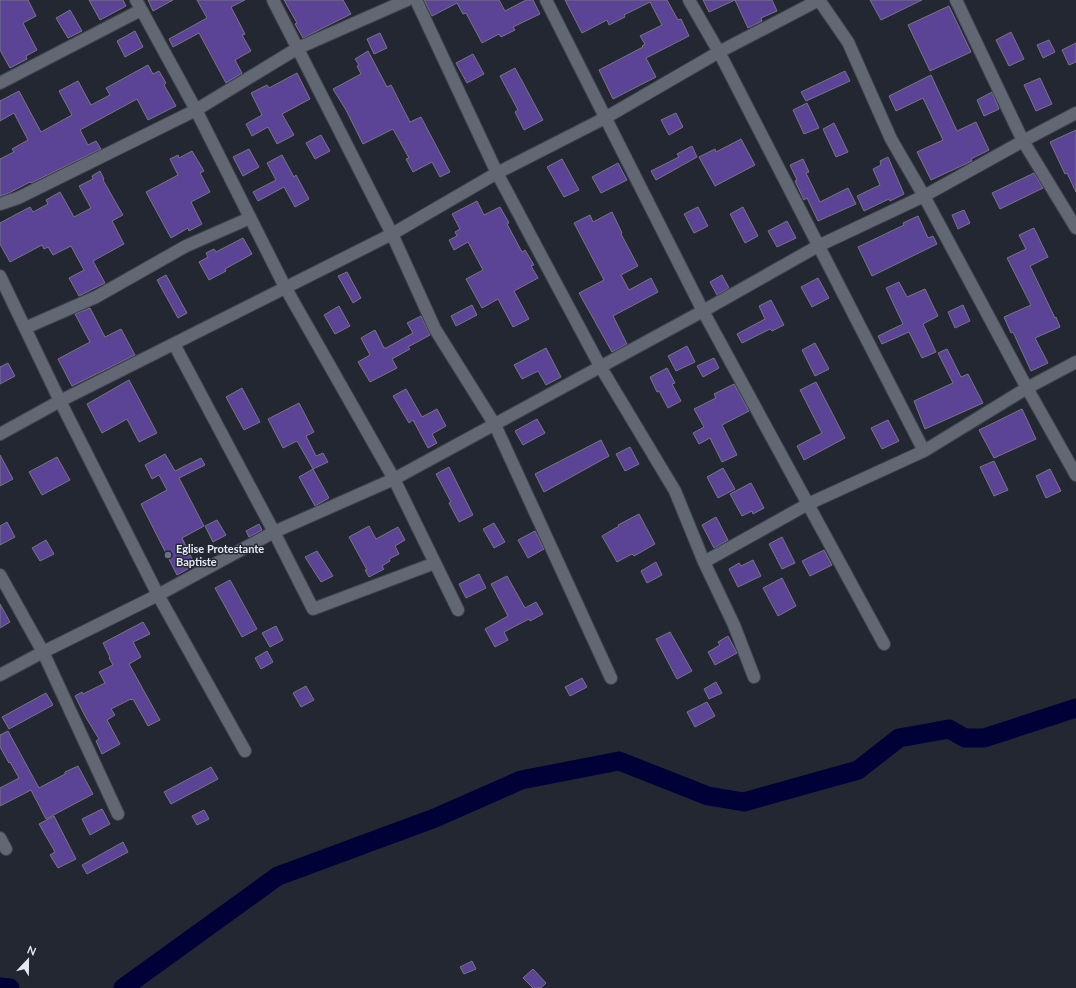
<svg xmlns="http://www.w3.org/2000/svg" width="1076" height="988" viewBox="0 0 1076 988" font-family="Lato,sans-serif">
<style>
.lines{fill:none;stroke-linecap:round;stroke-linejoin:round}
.river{stroke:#000237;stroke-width:19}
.building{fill:#5b4496;stroke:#777583}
.minor-casing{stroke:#40434e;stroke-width:14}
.minor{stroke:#626774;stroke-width:12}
.worship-dot{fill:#6b7280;stroke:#222732;stroke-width:1.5}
.labels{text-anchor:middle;stroke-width:3;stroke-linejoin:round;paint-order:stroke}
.poi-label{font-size:11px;font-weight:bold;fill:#e6e9f1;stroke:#222732;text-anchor:start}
</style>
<rect width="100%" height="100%" fill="#222732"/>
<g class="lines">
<path class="river" d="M0 987 10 988
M123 988 278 876 435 818 521 780 619 761 708 796 744 802 858 770 899 738 949 729 965 738H984L1076 708"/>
</g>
<path class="building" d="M0 0H28L36 16 23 23 37 50 26 56 27 59 10 68 0 50Z
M89 0H123L126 6 100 20Z
M148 0H173L153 11Z
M197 0H245L231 7 245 34 242 35 251 51 235 60 242 73 226 83 199 33 173 47 169 39 207 18Z
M284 0H343L351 14 303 38 295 24 297 23Z
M424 0H499L505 11 526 0H533L540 14 513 27 515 30 501 37 499 34 482 43 466 13 463 14 457 3 432 16Z
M565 0H667L678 20 681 19 689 36 646 58 656 77 613 99 599 70 643 47 642 46 645 44 640 36 662 25 650 2 624 15 625 17 609 25 607 20 582 33Z
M703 0H735L709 12Z
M735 0H772L777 11 761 18 762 21 748 28Z
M870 0H922L881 20Z
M949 6 971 52 930 71 908 25Z
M70 10 82 31 68 38 56 18Z
M135 31 143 47 125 57 117 41Z
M1011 32 1024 59 1009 66 996 40Z
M380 33 387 48 374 54 367 39Z
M1049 40 1055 52 1043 58 1037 45Z
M1076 43V62L1069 65 1062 50Z
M368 51 387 87 391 85 410 122 421 117 450 172 440 177 432 162 413 172 406 159 409 158 393 129 363 144 346 110 333 89 361 74 357 66 359 65 355 59Z
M473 54 484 74 467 83 456 63Z
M148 65 153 74 159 71 166 83 164 85 176 106 148 120 137 99 80 130 88 145 96 141 101 149 31 183 30 182 9 193 0 196V159L14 152 12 149 28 140 14 113 0 121V101L19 91 41 132 72 115 59 91 78 81 91 105 110 95 106 88Z
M515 68 543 120 524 130 515 112 518 110 500 76Z
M845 71 850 81 806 101 801 92Z
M297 73 310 99 282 114 294 135 277 144 268 127 252 136 246 124 262 115 251 93 267 85 269 88Z
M931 75 957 131 976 122 989 150 971 159 972 161 931 180 917 152 943 140 923 98 896 111 889 96Z
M1040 78 1052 104 1036 111 1024 85Z
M992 92 999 109 984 116 977 100Z
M807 103 819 128 804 134 793 110Z
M676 113 683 127 669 135 661 120Z
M834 123 848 152 836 157 823 129Z
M1076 130V192L1067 173 1065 174 1050 142Z
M321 135 330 151 315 159 306 143Z
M741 139 755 165 715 186 699 157 715 149 716 152Z
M692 146 697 157 656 180 651 171 679 157 677 154Z
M249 149 259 167 243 176 233 157Z
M192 151 204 171 200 173 210 192 191 202 202 224 189 231 188 228 171 238 146 192 178 175 170 159 178 155 179 158Z
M282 155 294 177 296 175 309 199 295 207 284 187 258 201 253 192 276 180 267 163Z
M888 157 904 194 890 201 889 199 864 211 857 196 880 185 873 169 881 165 880 161Z
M562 159 579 190 564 197 547 167Z
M803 159 809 172 806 173 820 202 848 188 856 204 818 221 807 198 804 200 795 181 797 180 790 165Z
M618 163 627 180 601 193 592 177Z
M100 171 104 179 103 180 123 215 112 221 124 244 93 261 105 283 79 296 69 278 84 270 71 246 53 255 48 247 44 249 42 245 10 262 0 244V223L30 207 33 212 48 204 46 200 60 192 74 217 91 208 79 186 93 179 92 176Z
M1034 173 1043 188 1000 209 992 193Z
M477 201 484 215 500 207 509 223 507 224 522 252 525 250 534 265 531 266 538 278 514 291 529 319 513 327 498 299 482 308 466 279 483 270 468 242 454 250 449 240 457 236 455 232 460 229 452 214Z
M698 207 708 226 694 233 684 214Z
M743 207 758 236 745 243 730 214Z
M964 210 970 223 958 229 952 215Z
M612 212 622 233 621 234 638 266 621 275 629 290 651 278 658 292 613 316 627 344 612 352 579 293 604 280 574 223 590 215 593 222Z
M918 216 928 238 933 236 937 244 872 276 858 247 904 225 903 223Z
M787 221 796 238 777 247 768 231Z
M1034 228 1048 257 1030 266 1055 318 1056 317 1060 327 1035 338 1048 363 1031 371 1013 332 1011 333 1004 317 1031 305 1007 258 1026 249 1019 235Z
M243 238 252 254 225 269 226 271 209 280 199 262 208 257 206 253 214 249 216 252Z
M347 272 361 298 353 303 338 276Z
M166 275 187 313 178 318 157 280Z
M722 275 729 288 717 295 710 282Z
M818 278 829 298 812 307 801 287Z
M899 282 907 297 925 289 938 316 923 324 936 352 922 358 909 332 882 344 878 336 903 324 886 288Z
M771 300 784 325 772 331 770 329 742 343 737 334 765 319 759 306Z
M472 305 477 315 456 326 451 316Z
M963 305 970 321 955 328 948 312Z
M339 306 350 326 335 334 324 315Z
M90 308 105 337 121 329 135 355 72 386 58 359 90 342 75 314Z
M421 316 430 335 408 347 410 349 392 359 397 368 370 382 358 362 370 355 361 338 375 330 384 348H386L413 333 407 323Z
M815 343 829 369 815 376 802 350Z
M687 346 695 362 676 371 668 356Z
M546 348 561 377 546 385 538 371 522 379 514 365Z
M947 349 961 377 968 374 983 403 925 429 914 401 953 383 938 353Z
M714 358 719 368 703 377 697 366Z
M8 363 15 376 0 384V367Z
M667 368 675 383 672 384 681 401 668 408 659 391 657 392 650 377Z
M129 380 157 433 139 442 127 419 102 433 87 404Z
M816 382 845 438 804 460 797 446 822 433 800 390Z
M734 384 749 411 722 425 737 455 722 462 710 438 699 444 693 433 704 427 694 409 716 398 714 394Z
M242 388 260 422 244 430 226 397Z
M406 389 422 417 437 409 446 426 432 434 437 443 428 448 413 420 409 423 393 396Z
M299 403 314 432 306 436 316 456 323 453 328 462 313 469 297 441 283 448 268 419Z
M1022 409 1036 439 994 458 979 430Z
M537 419 545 433 523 445 515 431Z
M888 420 899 441 882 449 871 428Z
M601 440 609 456 544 492 535 474Z
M630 447 639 464 625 471 616 454Z
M165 454 175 471 201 458 205 465 179 478 204 526 182 538 195 565 177 575 141 504 167 490 159 475 152 479 145 465Z
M0 455 13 479 0 486Z
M57 457 70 480 42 495 29 472Z
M994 461 1008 490 994 496 980 467Z
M449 467 473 515 459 522 449 503 451 502 436 474Z
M723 468 735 489 718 498 707 477Z
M313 469 329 498 315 506 299 477Z
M1050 469 1061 491 1046 498 1036 476Z
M751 483 764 508 753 514 752 511 742 516 730 494Z
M639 514 655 544 634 556 632 554 617 562 602 536 619 526 618 525Z
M716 517 728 540 714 548 702 525Z
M217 520 226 535 213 542 205 526Z
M7 522 15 537 0 545V526Z
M494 523 505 542 494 548 483 529Z
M259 524 262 530 249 537 246 531Z
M369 526 376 539 398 527 405 540 395 546 399 554 389 559 390 561 382 566 384 569 369 577 365 570H367L349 537Z
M535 531 544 549 528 558 518 540Z
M782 537 795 563 782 569 769 544Z
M46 540 54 554 40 561 32 548Z
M824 550 832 565 810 576 802 561Z
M317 551 333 576 321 582 305 557Z
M753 560 761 576 738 587 729 569 739 563 741 566Z
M656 562 662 575 647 583 641 571Z
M479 574 486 588 466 598 459 584Z
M507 576 525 608 536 602 543 614 530 621 529 619 504 632 508 640 495 647 485 629 508 616 491 584Z
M782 578 796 606 778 616 763 588Z
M230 580 257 629 242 637 215 588Z
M0 604 10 622 0 628Z
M143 622 150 634 133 642 141 657 129 664 160 720 148 726 133 699 131 700V699L111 709 115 715 107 720 120 744 102 754 96 741 99 739 85 716 75 696 82 692 83 694 105 683 99 672 113 665 109 658 110 657 103 643Z
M276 626 283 640 270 647 262 633Z
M670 632 692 671 677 679 656 639Z
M728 636 737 653 715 665 708 652 720 645 718 642Z
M267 651 273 662 261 669 255 658Z
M582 678 587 687 570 696 565 687Z
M716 682 722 693 709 699 704 689Z
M306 686 314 700 301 707 293 693Z
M46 693 53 705 9 729 2 717Z
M707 702 715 716 695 727 687 712Z
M8 731 39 788 65 774V772L78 766 93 794 46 819 31 790 0 806V788L19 778 10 762 9 763 0 747V735Z
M211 767 218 779 171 804 164 792Z
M102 809 110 824 90 835 82 819Z
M204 810 209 819 197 825 192 816Z
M54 816 76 859 58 868 50 855 55 852 39 824Z
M123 842 128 852 87 874 82 865Z
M472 961 476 969 464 974 460 967Z
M533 969 546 983 541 988H533L523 978Z"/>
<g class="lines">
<defs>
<path id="minor" d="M136 0 196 110 285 287 394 479 458 610
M273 0 392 234 435 329 495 425 611 678
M416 0 497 173 600 366 675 491 704 562 734 625 754 677
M546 0 703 311 884 644
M689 0 719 52 924 451
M819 0 848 42 891 139 924 196 1027 388 1076 475
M956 0 1023 141 1076 228
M0 83 141 10
M0 204 18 198 196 110 298 48 407 0
M0 276 60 401 158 595 245 751
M25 328 96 297 186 246 250 218
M174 344 274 532 313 609 435 563
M0 434 60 401 392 234 497 173 605 118 719 52 819 0
M704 562 808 504 924 451 1027 388 1076 362
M0 575 43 652 118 814
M0 675 43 652 158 595 274 532 394 479 703 311 818 246 924 196 1023 141 1076 113
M0 838 6 849"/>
</defs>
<use href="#minor" class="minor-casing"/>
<use href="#minor" class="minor"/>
</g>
<circle class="worship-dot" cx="168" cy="555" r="4"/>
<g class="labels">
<g class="poi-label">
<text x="176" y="553">Eglise Protestante<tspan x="176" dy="13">Baptiste</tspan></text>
</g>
</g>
<g transform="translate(28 960) rotate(22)" stroke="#222732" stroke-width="3" paint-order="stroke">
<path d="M0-3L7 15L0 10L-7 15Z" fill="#e6e9f1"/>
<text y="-6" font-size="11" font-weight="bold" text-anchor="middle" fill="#e6e9f1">N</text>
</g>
</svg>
